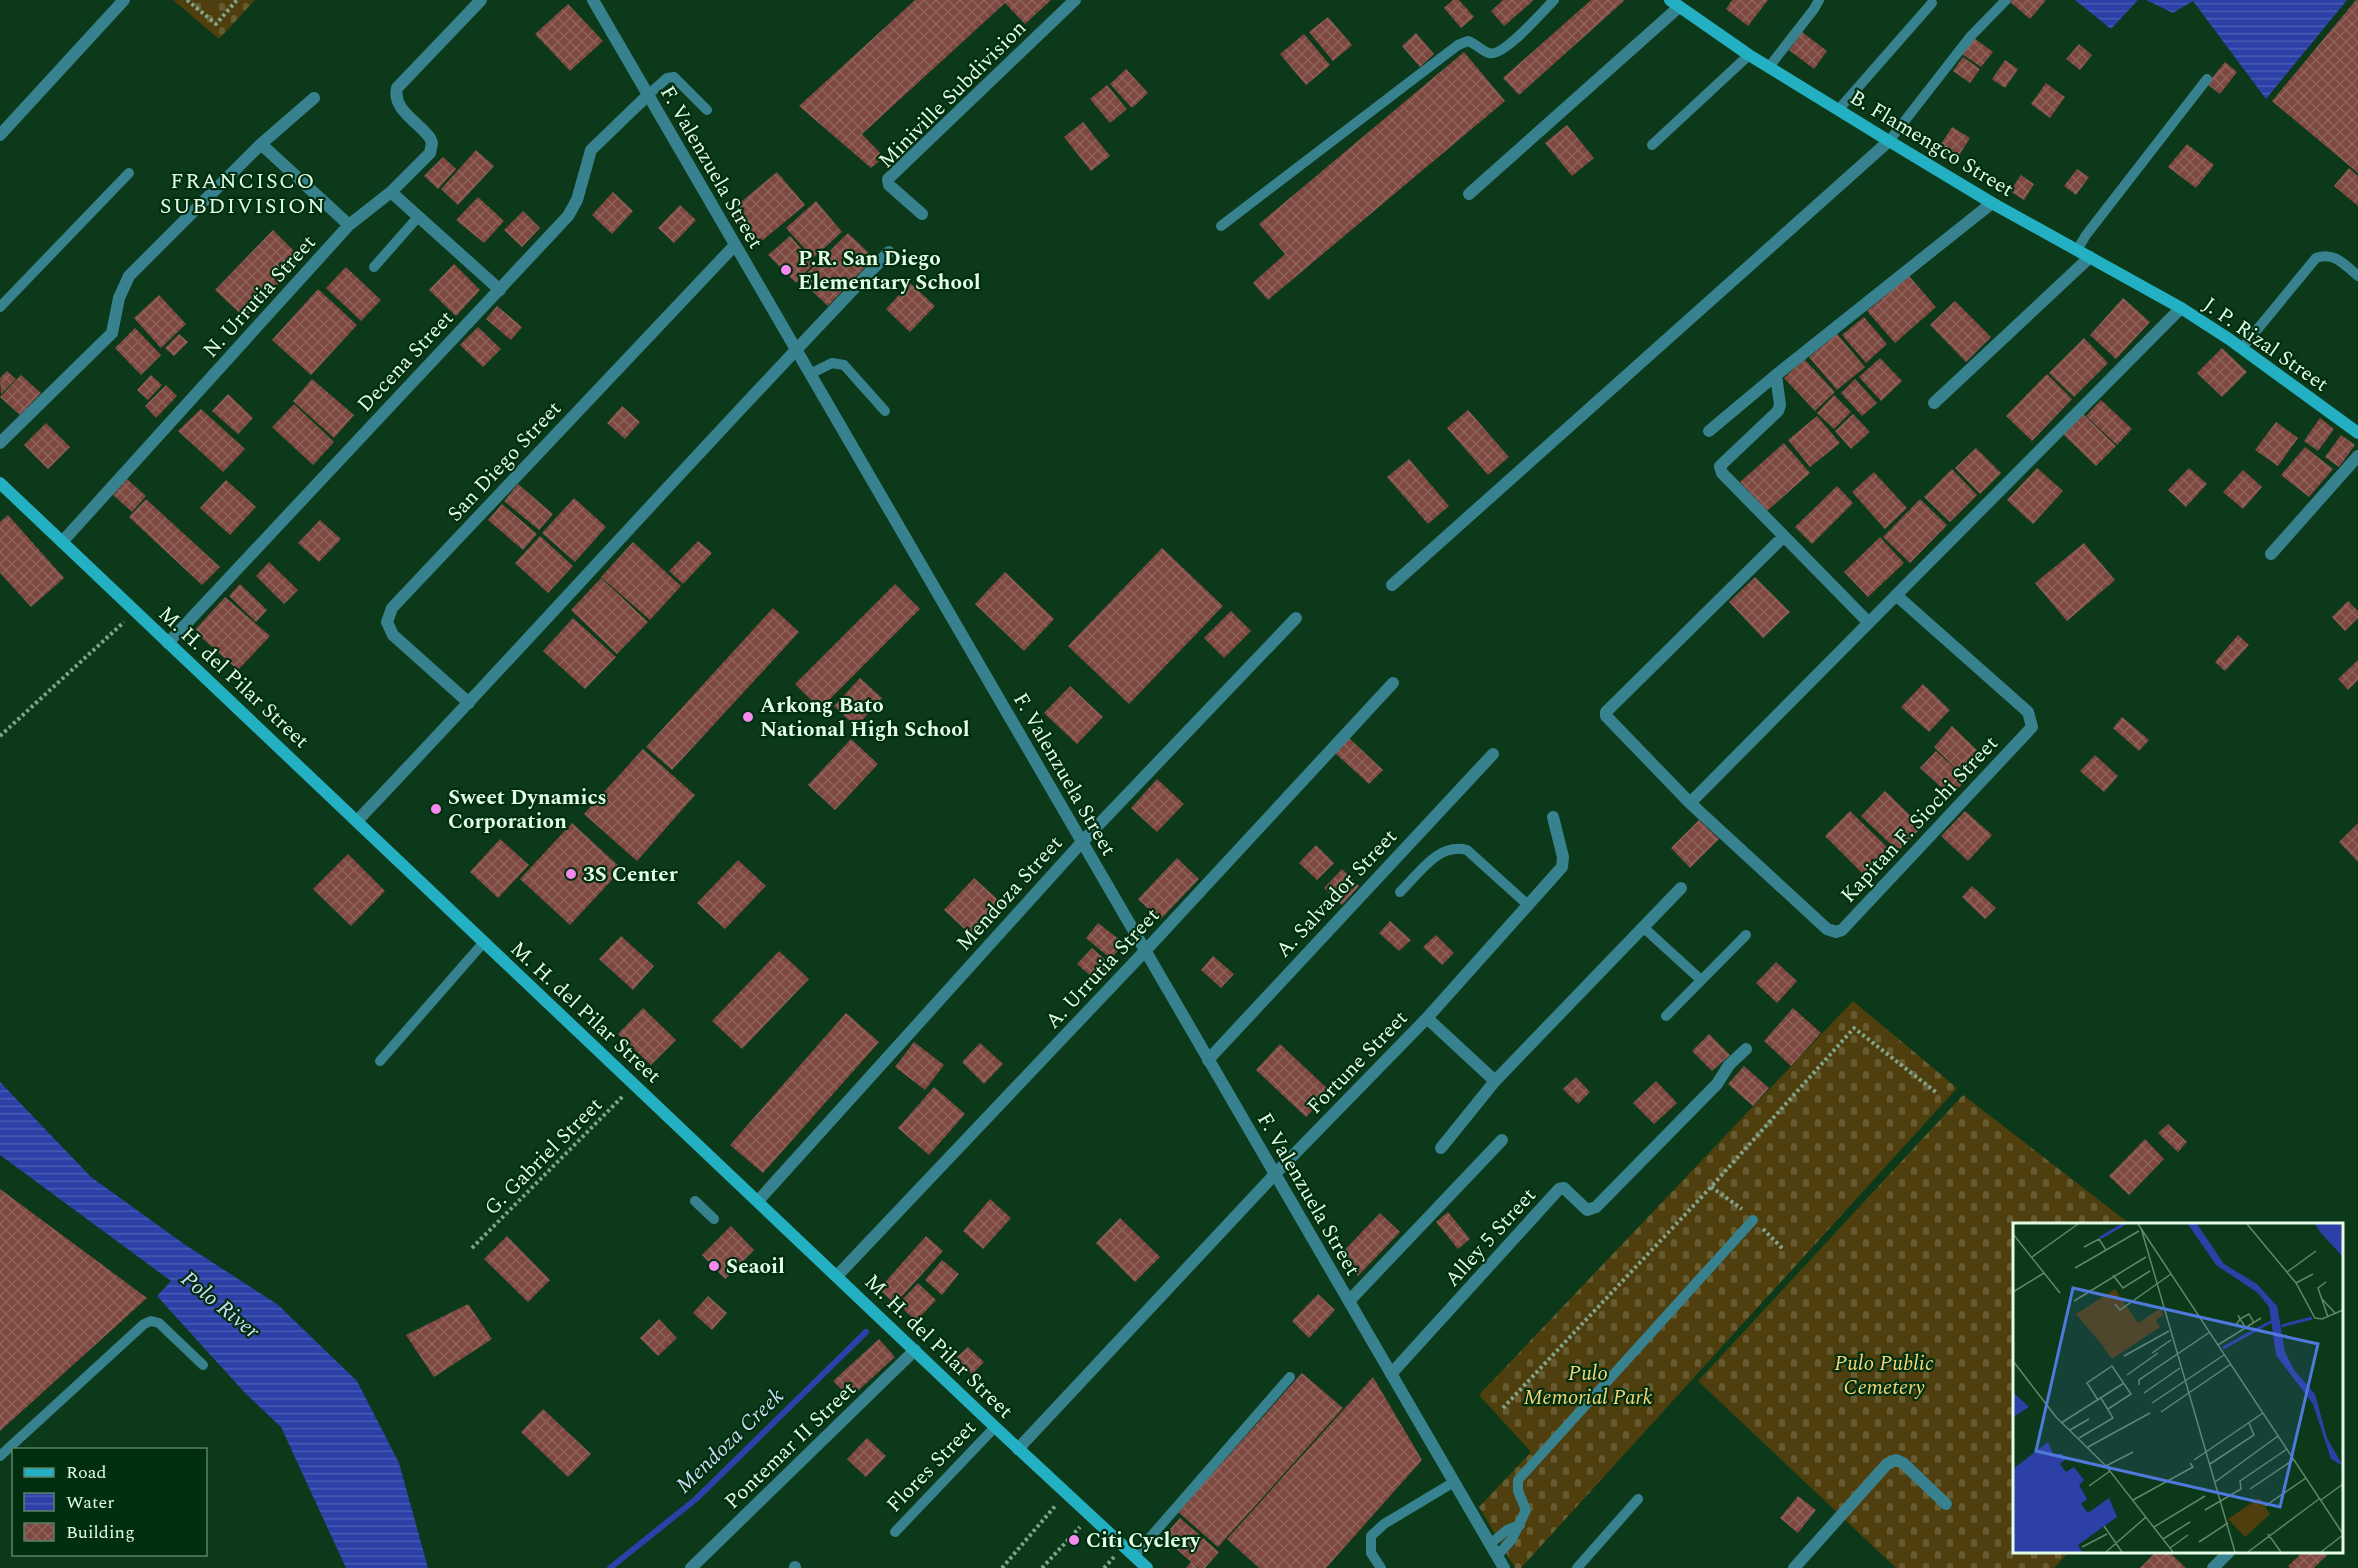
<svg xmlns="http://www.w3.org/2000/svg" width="2358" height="1568" viewBox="0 0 2358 1568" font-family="Spectral,serif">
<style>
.cemetery{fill:url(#cemetery-stones)}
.water{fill:url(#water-rules)}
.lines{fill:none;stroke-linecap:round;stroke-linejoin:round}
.stream{stroke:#2c40a7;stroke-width:6}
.building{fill:url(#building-cross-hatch)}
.path{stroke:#82a48a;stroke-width:4;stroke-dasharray:3 3;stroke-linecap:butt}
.service{stroke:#37828e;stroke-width:10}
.minor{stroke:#37828e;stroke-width:12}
.tertiary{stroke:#37828e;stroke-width:12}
.secondary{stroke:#23b0c3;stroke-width:12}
.poi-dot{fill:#f589ee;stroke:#002f0f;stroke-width:2}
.labels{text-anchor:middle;stroke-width:4.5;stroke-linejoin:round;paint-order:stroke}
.street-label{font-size:21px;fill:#e4fce7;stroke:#002f0f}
.poi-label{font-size:21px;font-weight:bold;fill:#e4fce7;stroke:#002f0f;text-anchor:start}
.park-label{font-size:21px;font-style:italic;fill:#f6d477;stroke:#002f0f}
.neighbourhood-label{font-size:22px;letter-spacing:1.5px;fill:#e4fce7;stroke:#002f0f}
.water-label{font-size:22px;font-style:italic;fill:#d1dbf7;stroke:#002f0f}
.inset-river{fill:none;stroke:#2c40a7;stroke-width:3}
.inset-road{fill:none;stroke:#62876b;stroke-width:1.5}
.view{fill:#4f7adc;fill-opacity:0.15;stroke:#4f7adc;stroke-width:3}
.inset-edge{fill:none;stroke:#e4fce7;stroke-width:3}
</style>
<defs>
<pattern id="cemetery-stones" width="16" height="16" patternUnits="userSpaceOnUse" patternTransform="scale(1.5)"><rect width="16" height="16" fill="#4f3f0f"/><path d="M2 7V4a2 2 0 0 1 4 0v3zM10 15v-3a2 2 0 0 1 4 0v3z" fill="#685c32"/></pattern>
<pattern id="water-rules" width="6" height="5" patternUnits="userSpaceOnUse" patternTransform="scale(1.5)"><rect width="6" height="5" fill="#2c40a7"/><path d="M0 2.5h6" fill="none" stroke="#4a5cb3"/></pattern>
<pattern id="building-cross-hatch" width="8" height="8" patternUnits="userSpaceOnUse" patternTransform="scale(1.5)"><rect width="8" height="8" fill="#7d4840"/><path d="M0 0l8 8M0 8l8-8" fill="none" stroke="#8f635c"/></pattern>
</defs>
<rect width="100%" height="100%" fill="#0b3919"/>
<path class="cemetery" d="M173 0H255L219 39Z
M1853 1001 1957 1088 1521 1568H1515L1479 1507 1531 1452 1479 1395Z
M1963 1095 2130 1224H2014V1552H2069L2054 1568H1896L1698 1381Z"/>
<path class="water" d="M2075 0H2138L2111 29Z
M2146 0H2347L2266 99 2193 1 2173 13Z
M0 1082 91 1177 184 1244 277 1304 357 1381 399 1463 428 1568H346L281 1427 245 1393 157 1296 171 1281 0 1155Z"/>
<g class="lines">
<path class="stream" d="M610 1568 696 1499 866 1332"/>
</g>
<path class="building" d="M915 0H1051L1025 24 1005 3 862 134 884 157 871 168 799 106Z
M1453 0H1459L1474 17 1461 28 1444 8Z
M1503 0H1534L1504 26 1491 11Z
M1591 0H1625L1519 95 1503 78Z
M1732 0H1768L1748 26 1726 9Z
M2011 0H2046L2030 19 2010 2Z
M2356 0H2358V173L2272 101Z
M568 4 603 41 570 71 535 34Z
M1328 17 1352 45 1333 61 1309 32Z
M1802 32 1827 51 1814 69 1789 50Z
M1416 33 1434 54 1420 67 1402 46Z
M1304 34 1330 65 1306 85 1280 54Z
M1974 38 1993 52 1981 67 1962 54Z
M2079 44 2092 55 2080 70 2066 59Z
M1464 52 1505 101 1268 300 1253 283 1285 254 1259 224Z
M1963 57 1980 69 1970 83 1953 71Z
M2005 60 2018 69 2005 88 1992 79Z
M2225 62 2237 72 2220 94 2207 84Z
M1126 69 1148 93 1132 108 1110 84Z
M2046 83 2065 97 2050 118 2031 104Z
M1107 85 1127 109 1110 123 1090 99Z
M1083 122 1110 156 1091 171 1064 137Z
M1567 125 1594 158 1572 176 1545 143Z
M1952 127 1970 138 1956 160 1938 149Z
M2187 144 2214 165 2196 188 2168 167Z
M476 150 494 166 458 205 441 189Z
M443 157 456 169 438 189 424 176Z
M2349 168 2358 176V206L2334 186Z
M2077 169 2089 177 2076 195 2064 186Z
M777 172 805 205 757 245 729 212Z
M2021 175 2034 184 2024 200 2010 191Z
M613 192 633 211 612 234 592 215Z
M478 197 504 221 484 243 456 220Z
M816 201 842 232 813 258 786 228Z
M680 205 696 220 674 243 658 228Z
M523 211 540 228 522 247 504 230Z
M273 230 302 259 245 318 215 290Z
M848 233 874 258 828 306 800 280Z
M790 236 814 263 796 283 768 255Z
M454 264 480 290 456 316 429 290Z
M346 267 381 300 361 321 326 288Z
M1909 276 1936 307 1895 343 1867 311Z
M910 283 935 306 910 332 886 309Z
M318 289 357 325 311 375 272 340Z
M159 295 186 324 161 348 134 318Z
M2123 298 2150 322 2116 359 2090 335Z
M1955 301 1991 337 1966 362 1930 325Z
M497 306 522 327 511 340 486 319Z
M1864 317 1887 344 1866 363 1842 335Z
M478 327 501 349 483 367 460 345Z
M135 328 161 355 141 375 115 348Z
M179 334 188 342 174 356 165 348Z
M1837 334 1865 367 1837 390 1809 357Z
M2084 338 2108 363 2074 397 2049 373Z
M2222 348 2247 372 2222 397 2197 373Z
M1880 358 1902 381 1881 401 1859 377Z
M1804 359 1835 392 1815 411 1784 378Z
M7 371 16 379 1 394 0 378Z
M2047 374 2072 399 2032 441 2006 416Z
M21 375 41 393 20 415 0 397Z
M151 375 162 385 148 400 137 390Z
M312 379 354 415 334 438 293 401Z
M1855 379 1877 403 1862 416 1841 393Z
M166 385 177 396 156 418 145 406Z
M228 394 253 418 238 434 212 411Z
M1834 395 1851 412 1834 429 1817 413Z
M2101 400 2132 429 2117 445 2086 416Z
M294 404 334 442 313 465 272 427Z
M622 406 640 422 625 439 607 423Z
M201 409 245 449 223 472 178 431Z
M1468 410 1509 457 1488 475 1447 428Z
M1853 414 1870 432 1851 449 1835 431Z
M2083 414 2116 446 2096 466 2063 434Z
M1817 416 1840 443 1810 467 1788 440Z
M2320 418 2334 429 2318 451 2304 441Z
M2276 422 2298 438 2278 466 2255 450Z
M46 423 70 447 48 469 24 445Z
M2341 435 2355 445 2339 467 2325 457Z
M1784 443 1810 473 1767 511 1740 482Z
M2305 447 2333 469 2309 497 2281 475Z
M1976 448 2001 473 1980 494 1955 468Z
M1409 459 1449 506 1428 524 1387 477Z
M2037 468 2063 491 2033 524 2007 500Z
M2189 468 2207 484 2186 507 2168 490Z
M1952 469 1977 495 1950 522 1924 497Z
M2243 470 2262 487 2243 509 2223 492Z
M1874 472 1907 508 1885 529 1852 492Z
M127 479 146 496 132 512 113 495Z
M226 480 256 507 230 535 200 508Z
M518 484 553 514 539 530 504 501Z
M1837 486 1853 503 1812 544 1795 527Z
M574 498 606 527 575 562 542 533Z
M146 499 220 567 202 585 129 517Z
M1920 499 1947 525 1910 563 1883 537Z
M502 504 537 534 523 550 488 520Z
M8 515 64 578 31 607 0 573V522Z
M320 520 341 539 319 562 298 543Z
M540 536 573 566 548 593 515 563Z
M1880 537 1904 563 1868 597 1844 572Z
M698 541 712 553 683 584 669 571Z
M633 542 681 586 650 620 601 577Z
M2084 543 2115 580 2067 621 2035 583Z
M1162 548 1223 606 1129 704 1068 646Z
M269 562 298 590 284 604 256 576Z
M1005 572 1054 619 1024 651 975 604Z
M1755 577 1790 612 1763 638 1729 602Z
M601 578 648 622 617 654 571 610Z
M240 584 267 610 256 622 229 596Z
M895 584 920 609 820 709 795 684Z
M225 597 270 636 238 670 194 631Z
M2348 601 2358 611V618L2345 631 2332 617Z
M773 608 799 632 672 770 646 747Z
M1231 611 1251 631 1224 658 1204 638Z
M573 618 616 657 585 689 543 651Z
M2238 635 2249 645 2225 671 2215 662Z
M2358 660V680L2348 690 2338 679Z
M860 678 882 698 856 727 834 706Z
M1923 684 1950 710 1929 732 1901 707Z
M1070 686 1103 717 1077 744 1044 713Z
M2122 717 2149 740 2139 751 2113 728Z
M1952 726 1983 756 1964 776 1934 747Z
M1349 738 1383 770 1369 784 1335 753Z
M851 739 878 764 835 810 808 785Z
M643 749 695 795 637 861 584 814Z
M1936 751 1967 779 1951 796 1920 768Z
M2095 755 2118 776 2104 792 2080 771Z
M1157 779 1184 804 1157 832 1131 808Z
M1885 791 1922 827 1898 851 1861 816Z
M1850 811 1888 848 1863 874 1825 836Z
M1965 811 1992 835 1968 861 1941 836Z
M1699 820 1719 839 1690 868 1671 848Z
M572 823 622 869 570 925 520 879Z
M2358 823V862L2339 842Z
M500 839 529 865 498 898 470 872Z
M1316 845 1334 863 1317 880 1299 863Z
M348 854 385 891 351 926 313 889Z
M1177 858 1199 879 1160 920 1138 899Z
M738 860 766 886 725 929 697 903Z
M1342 869 1359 886 1342 905 1324 888Z
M974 878 1003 904 973 937 944 910Z
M1972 886 1996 908 1985 919 1962 897Z
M1390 921 1411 940 1399 951 1379 933Z
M1098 923 1124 943 1111 959 1086 938Z
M1436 935 1454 953 1442 965 1423 947Z
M621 936 654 966 633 990 599 959Z
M1092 948 1111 965 1097 981 1077 964Z
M779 951 809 979 742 1049 712 1021Z
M1213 956 1234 974 1221 988 1201 970Z
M1776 962 1797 981 1777 1003 1756 983Z
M643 1008 676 1040 651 1065 618 1034Z
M1793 1008 1821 1033 1791 1066 1764 1041Z
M846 1013 879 1042 763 1173 730 1145Z
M1709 1034 1730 1055 1712 1071 1692 1051Z
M914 1042 944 1065 925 1090 895 1067Z
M980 1043 1003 1064 984 1084 962 1062Z
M1280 1044 1330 1091 1306 1117 1256 1070Z
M1744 1066 1769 1088 1753 1106 1728 1084Z
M1576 1077 1590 1092 1578 1104 1563 1089Z
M1656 1081 1677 1103 1654 1124 1633 1103Z
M934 1087 965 1114 929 1155 898 1128Z
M2168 1124 2187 1142 2178 1152 2158 1133Z
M2145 1139 2164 1159 2129 1195 2109 1176Z
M0 1189 147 1298 0 1431Z
M990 1199 1011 1218 983 1249 963 1231Z
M1448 1212 1470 1239 1458 1249 1436 1222Z
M1380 1213 1400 1232 1358 1276 1338 1257Z
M1120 1218 1160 1257 1135 1282 1096 1243Z
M731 1226 754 1250 725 1279 702 1255Z
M507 1236 550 1280 528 1302 484 1259Z
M926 1236 943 1251 895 1304 879 1289Z
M942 1260 959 1274 942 1295 925 1280Z
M918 1283 936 1300 916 1321 898 1304Z
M1318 1294 1335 1310 1309 1338 1292 1321Z
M708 1296 727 1313 712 1330 693 1313Z
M468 1304 492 1339 434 1377 406 1335Z
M659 1319 677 1338 658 1356 640 1338Z
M879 1339 895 1357 850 1398 833 1381Z
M968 1347 984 1362 972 1374 956 1358Z
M1302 1373 1343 1408 1218 1547 1178 1512Z
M1373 1377 1422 1460 1326 1568H1259L1227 1539Z
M543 1409 591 1454 568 1477 521 1432Z
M867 1438 886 1456 866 1477 847 1459Z
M1798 1496 1816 1510 1798 1533 1780 1518Z
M1180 1518 1219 1552 1205 1568H1199L1193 1563 1198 1568H1186L1191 1562 1163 1537Z
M2156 1552H2169L2186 1568H2140Z
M2303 1552H2330L2314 1568H2290L2288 1566Z"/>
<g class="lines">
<path class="path" d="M187 0 216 24 237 0
M0 736 124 622
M1711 1187 1742 1209
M1763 1229 1783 1249
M472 1248 624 1095
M1503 1408 1711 1187 1854 1028 1937 1093
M1002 1568 1056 1505
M1042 1568 1080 1527
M1104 1568 1114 1557"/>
<path class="service" d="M1769 67 1814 9 1819 0
M648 95 667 78 674 77 707 110
M1839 109 1932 3
M1889 141 1970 37 2006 0
M1652 145 1749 55
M1221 226 1458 45 1468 41C1476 44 1482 51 1489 53 1503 58 1543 11 1554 0
M2077 250 2086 235 2207 79
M374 267 418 217
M0 307 129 173
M2242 348 2316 258C2334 251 2345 265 2358 276
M810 374 832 363 844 365 885 411
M1400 892C1419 874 1438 842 1467 850L1528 905
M1643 927 1701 980
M1666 1016 1746 935
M380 1061 484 942
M695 1201 714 1219
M0 1456 144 1324 151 1321 159 1323 203 1365
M895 1532 995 1427
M1490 1544 1507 1530 1520 1525
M1134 1556 1290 1377
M1497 1556 1512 1539 1526 1510 1518 1491V1480L1753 1220
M1381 1568 1371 1553V1536L1384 1524 1454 1482
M1577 1568 1638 1499"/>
<path class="minor" d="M0 135 124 0
M261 144 349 225
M391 192 500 290
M1469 194 1679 7
M922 214 889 185 888 179 1075 0
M1934 403 2090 257
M1709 431 1776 375
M0 443 112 333 119 298 129 276 261 144 314 98
M1783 537 1606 712V716L1690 803 1827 929 1836 932 1842 930 2032 727 2028 712 1896 595
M62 542 349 225 391 192 430 153 432 143 430 138C419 122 392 110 397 88L481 0
M2271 554 2358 456
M1392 585 1889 141
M1869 623 1722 473 1720 466 1778 411 1780 405 1776 375 1992 203
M168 643 568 216 577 200 591 150 648 95
M469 703 393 635 387 622 392 608 735 245
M1690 803 2181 308
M357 821C536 633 709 439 889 252
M1427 1018 1495 1081
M1208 1060 1493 754
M1441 1148 1495 1081 1681 888
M758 1201 1082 842 1296 618
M837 1276 1145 951 1393 683
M1349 1301 1502 1140
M1391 1374 1559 1189 1564 1188 1587 1210 1596 1207 1717 1084 1729 1065 1746 1049
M1018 1449 1275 1174 1427 1018 1562 867 1563 857 1553 817
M795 1567V1568
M691 1568 915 1350
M1794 1568 1887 1464 1896 1460 1903 1463 1946 1504
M2213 1568 2229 1552"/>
<path class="tertiary" d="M593 0 1504 1568"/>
<path class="secondary" d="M1670 0 1749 55 1889 141 1992 203 2181 308 2229 339 2358 433
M0 483 995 1427 1147 1568"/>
</g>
<g class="poi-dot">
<circle cx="786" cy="270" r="6"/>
<circle cx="748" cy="717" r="6"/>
<circle cx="436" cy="809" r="6"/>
<circle cx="571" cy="874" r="6"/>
<circle cx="714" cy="1266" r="6"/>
<circle cx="1074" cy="1540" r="6"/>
</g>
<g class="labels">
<g class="street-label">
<text transform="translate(952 94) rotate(-45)" y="7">Miniville Subdivision</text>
<text transform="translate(1932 143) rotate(31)" y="7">B. Flamengco Street</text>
<text transform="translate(712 167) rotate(60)" y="7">F. Valenzuela Street</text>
<text transform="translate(259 296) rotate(-48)" y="7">N. Urrutia Street</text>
<text transform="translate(2266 344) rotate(35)" y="7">J. P. Rizal Street</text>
<text transform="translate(405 361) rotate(-47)" y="7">Decena Street</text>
<text transform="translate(504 461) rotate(-47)" y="7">San Diego Street</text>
<text transform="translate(234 677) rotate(43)" y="7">M. H. del Pilar Street</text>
<text transform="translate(1065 774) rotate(60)" y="7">F. Valenzuela Street</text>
<text transform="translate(1919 819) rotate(-47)" y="7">Kapitan F. Siochi Street</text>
<text transform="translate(1009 893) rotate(-48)" y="7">Mendoza Street</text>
<text transform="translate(1336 893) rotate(-47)" y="7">A. Salvador Street</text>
<text transform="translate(1102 968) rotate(-47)" y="7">A. Urrutia Street</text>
<text transform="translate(586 1012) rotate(43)" y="7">M. H. del Pilar Street</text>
<text transform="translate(1357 1062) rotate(-46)" y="7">Fortune Street</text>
<text transform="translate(543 1156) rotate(-45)" y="7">G. Gabriel Street</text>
<text transform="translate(1309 1194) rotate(60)" y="7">F. Valenzuela Street</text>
<text transform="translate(1490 1237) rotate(-48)" y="7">Alley 5 Street</text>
<text transform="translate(939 1346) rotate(44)" y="7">M. H. del Pilar Street</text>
<text transform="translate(790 1445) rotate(-44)" y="7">Pontemar II Street</text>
<text transform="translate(931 1466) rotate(-46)" y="7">Flores Street</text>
</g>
<g class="poi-label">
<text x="798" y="265">P.R. San Diego<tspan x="798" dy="24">Elementary School</tspan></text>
<text x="760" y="712">Arkong Bato<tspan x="760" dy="24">National High School</tspan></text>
<text x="448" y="804">Sweet Dynamics<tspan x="448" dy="24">Corporation</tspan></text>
<text x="583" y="881">3S Center</text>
<text x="726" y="1273">Seaoil</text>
<text x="1086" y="1547">Citi Cyclery</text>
</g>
<g class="park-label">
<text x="1884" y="1370">Pulo Public<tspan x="1884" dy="24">Cemetery</tspan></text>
<text x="1588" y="1380">Pulo<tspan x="1588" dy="24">Memorial Park</tspan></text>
</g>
<g class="neighbourhood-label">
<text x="243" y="188">FRANCISCO<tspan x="243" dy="25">SUBDIVISION</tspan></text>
</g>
<g class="water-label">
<text transform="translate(221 1304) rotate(39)" y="8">Polo River</text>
<text transform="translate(729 1440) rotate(-44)" y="8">Mendoza Creek</text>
</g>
</g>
<g transform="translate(2013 1223)">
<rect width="330" height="330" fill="#0b3919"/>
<path d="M102 66 125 100 148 85 150 92 143 97 147 104 99 136 90 124 98 118 90 123 63 91ZM246 275 257 291 232 314 215 296Z" fill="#4f3f0f"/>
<path d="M175 1H184L211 41 244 61 264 83 272 129 281 147 302 171 314 215 330 243 318 236 300 181 263 132 256 84 245 70 203 42ZM302 1H328L330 34 307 9ZM0 169 16 184 0 194ZM35 219 40 231H49L53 236 47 241 53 249 61 244 71 257 66 262 74 276 68 281 75 290 96 275 104 294 65 322 69 329H0V246Z" fill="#2c40a7"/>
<path class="inset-river" d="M87 15 111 1M268 103 299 95M210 125 261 97"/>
<path class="inset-road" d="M125 1 330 311M234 1 283 60 302 95 309 96 330 87M128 5 222 329M0 11 47 70M71 24 86 16 93 27M19 34 65 1M62 45 126 8M274 49 303 28M100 52 110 65 137 48M313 59 305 65 315 94M283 60 300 51M0 69 31 50M308 75 322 90M61 78 133 34M102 81 107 87 158 51M225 92 227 96 236 91 241 100M223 102 227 96 233 105M205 122 248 95M139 130 158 117M111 133 156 108M0 138 43 194 93 243 160 329M114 152 145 130M126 162V157L197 109M131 170 167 145M85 177 74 160 99 143 118 171 95 186M139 180 211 132M148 189 218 141M48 200 111 160M57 207 76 196M66 215 100 195 88 175M75 224 137 190M181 237 250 190M197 241 241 212 236 200M93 243 120 229M202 259 265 213M76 263 97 248M237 266 280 237M120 277 180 244 177 240M308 277 330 261M252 283 293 255M192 287 228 266 227 258 274 226M91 303 109 329M141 304 192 273M255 311 268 329M150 316 177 299M186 319 215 300M69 324 94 311M157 325 175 312M93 329 133 294M235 329 306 276M308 329 330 312"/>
<path class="view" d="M60 65 305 121 267 284 23 228Z"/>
<rect width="330" height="330" class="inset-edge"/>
</g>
<rect x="12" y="1448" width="195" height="108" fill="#002f0f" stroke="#5b8165" stroke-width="1.5"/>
<rect x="24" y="1468" width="30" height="9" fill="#23b0c3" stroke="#5b8165" stroke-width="1.5"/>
<text x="66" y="1478" font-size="18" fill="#e4fce7">Road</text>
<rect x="24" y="1493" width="30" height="18" fill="url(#water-rules)" stroke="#5b8165" stroke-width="1.5"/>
<text x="66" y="1508" font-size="18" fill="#e4fce7">Water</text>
<rect x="24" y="1523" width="30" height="18" fill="url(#building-cross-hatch)" stroke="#5b8165" stroke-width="1.5"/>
<text x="66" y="1538" font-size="18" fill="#e4fce7">Building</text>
</svg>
